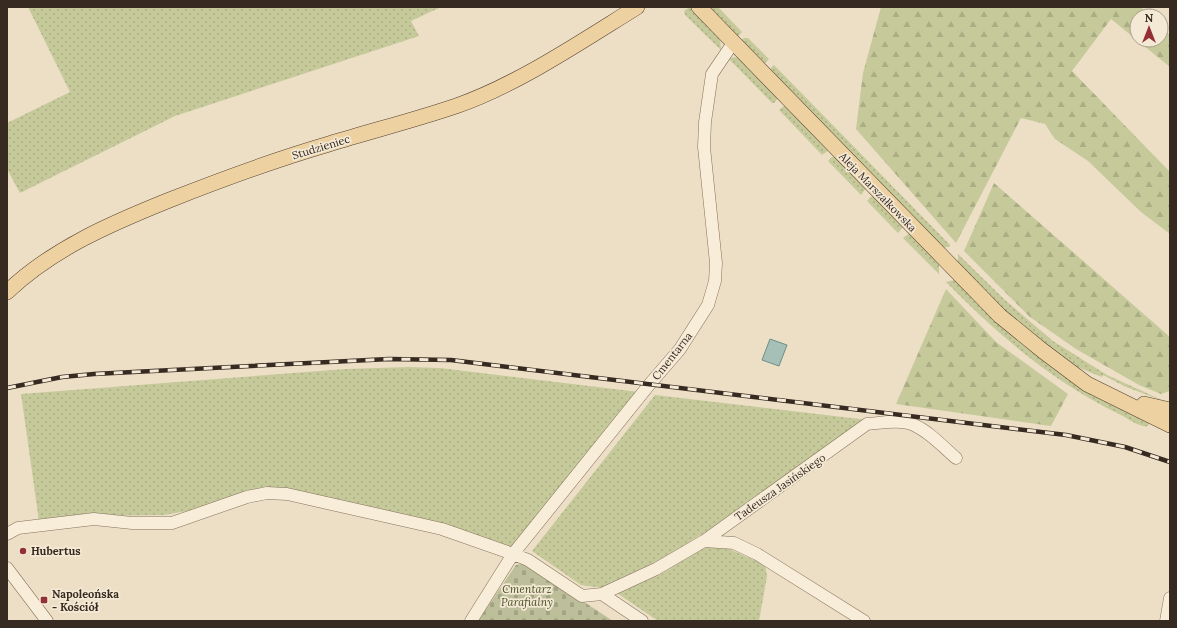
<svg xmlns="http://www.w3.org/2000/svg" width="1177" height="628" viewBox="0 0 1177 628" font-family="Lora,serif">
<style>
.grass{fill:url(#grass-dots)}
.forest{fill:url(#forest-firs)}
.cemetery{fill:url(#cemetery-stones)}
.water{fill:#a7c0b7;stroke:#6e8e84}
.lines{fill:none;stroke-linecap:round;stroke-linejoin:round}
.minor-casing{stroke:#86715d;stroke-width:13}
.major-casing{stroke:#544031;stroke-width:16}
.minor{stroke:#f7edd9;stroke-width:12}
.major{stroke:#edd1a0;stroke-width:15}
.rail-casing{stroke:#372a20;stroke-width:4.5}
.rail{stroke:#f4e9d5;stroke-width:3;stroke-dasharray:9;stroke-linecap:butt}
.poi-dot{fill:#923035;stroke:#f4e9d5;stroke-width:1.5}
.labels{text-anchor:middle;stroke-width:3.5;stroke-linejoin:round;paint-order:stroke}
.street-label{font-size:11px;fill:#372a20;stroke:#f4e9d5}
.poi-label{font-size:11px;font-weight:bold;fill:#372a20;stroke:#f4e9d5;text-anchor:start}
.park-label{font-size:11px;font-style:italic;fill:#4a5227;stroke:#f4e9d5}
</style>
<defs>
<pattern id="grass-dots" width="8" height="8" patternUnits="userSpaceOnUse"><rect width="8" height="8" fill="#c6c99a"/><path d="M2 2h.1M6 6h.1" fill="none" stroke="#abad84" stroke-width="1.8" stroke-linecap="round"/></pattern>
<pattern id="forest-firs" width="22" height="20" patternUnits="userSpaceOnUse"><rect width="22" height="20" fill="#c6c99a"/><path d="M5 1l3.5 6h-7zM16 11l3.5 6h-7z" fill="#abad84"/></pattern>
<pattern id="cemetery-stones" width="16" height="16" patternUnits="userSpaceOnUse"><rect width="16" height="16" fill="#bcbf99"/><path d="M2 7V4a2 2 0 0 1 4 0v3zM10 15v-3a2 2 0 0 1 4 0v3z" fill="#a2a484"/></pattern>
</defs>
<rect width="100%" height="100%" fill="#ecdfc6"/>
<path class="grass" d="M28 7H441L411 21 419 36 175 116 20 193 7 169V123L70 92Z
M690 7 720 38 721 50 685 15 684 11Z
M706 7H718L742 32 737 37Z
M744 38H748L769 59 763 65 740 41Z
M734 57 738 58 778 98 774 103H772L729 59Z
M774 65 950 245 949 247 941 248 770 69Z
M784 106H787L828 151 822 155 779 110Z
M832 157H836L866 188 861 195 828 161Z
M871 197H875L904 226 898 233 867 201Z
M910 233 937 260 939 265V274L903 238Z
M958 254 1005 300 1053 341 1107 375 1164 401 1126 387 1103 375 1102 377 1072 365 1014 321 958 264Z
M954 280 1000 324 1151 419 1148 426C1141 428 1128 419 1121 415 1052 381 1000 337 946 282Z
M409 367 440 368 639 392 510 548 262 489 193 510 164 515 83 516 39 521 21 394 346 369Z
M655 395 868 420 730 516 660 561 603 588 581 585 532 551Z
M704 547H725L765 565 767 576 759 621H658L617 593 661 574Z"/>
<path class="forest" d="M881 7H1141L1150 16H1137V40H1161V27L1170 35V67L1111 19 1072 71 1170 172V234L1141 212 1088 161 1055 139 1045 124 1021 118 956 243 856 129 863 73Z
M994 183 1170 337V391L1161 394 1139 385 1076 349 1030 317 964 251Z
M946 289 996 342 1068 394 1051 426 896 404Z"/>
<path class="cemetery" d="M525 563 613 621H478L516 565Z"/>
<path class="water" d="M770 339 787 345 779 366 762 360Z"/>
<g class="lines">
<defs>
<path id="minor" d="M7 534 18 528 94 519 132 523H172L247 497 267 493 287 494 442 529 513 554 528 560 582 596 602 594 642 621
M704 541 734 543 757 554 864 621
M7 568 47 621
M602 594 656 569 704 541 867 424C881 423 901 419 914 425 930 432 943 447 956 458
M471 621 513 554 649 385 680 349 708 305 715 281 716 263 704 147 705 122 712 74 733 43
M1166 621 1170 598"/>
<path id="major" d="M699 7 1000 316 1043 351 1087 384 1170 425
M7 292C52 249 110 224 167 201 220 180 274 160 329 144 371 131 415 120 456 106 517 85 582 41 637 7
M1144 404 1170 410"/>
</defs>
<use href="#minor" class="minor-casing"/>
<use href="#major" class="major-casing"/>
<use href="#minor" class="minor"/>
<use href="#major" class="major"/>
<defs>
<path id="rail" d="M7 388 62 377 94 374 389 359 451 360 1066 435 1125 447 1170 462"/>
</defs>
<use href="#rail" class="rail-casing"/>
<use href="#rail" class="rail"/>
</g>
<g class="poi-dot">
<circle cx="23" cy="551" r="4"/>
<rect x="40" y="596" width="8" height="8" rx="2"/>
</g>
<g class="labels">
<g class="street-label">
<text transform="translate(321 147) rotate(-17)" y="4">Studzieniec</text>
<text transform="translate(878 192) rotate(46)" y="4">Aleja Marszałkowska</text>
<text transform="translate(672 356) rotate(-52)" y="4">Cmentarna</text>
<text transform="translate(780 487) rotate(-35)" y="4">Tadeusza Jasińskiego</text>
</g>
<g class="poi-label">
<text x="31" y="555">Hubertus</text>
<text x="52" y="598">Napoleońska<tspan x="52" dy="13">- Kościół</tspan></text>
</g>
<g class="park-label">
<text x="527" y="593">Cmentarz<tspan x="527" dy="13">Parafialny</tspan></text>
</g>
</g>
<rect width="1177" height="628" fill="none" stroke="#372a20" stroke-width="16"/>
<g transform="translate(1149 28)"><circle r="19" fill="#f4e9d5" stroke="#a89d8d"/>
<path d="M0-3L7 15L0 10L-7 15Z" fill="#923035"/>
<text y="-6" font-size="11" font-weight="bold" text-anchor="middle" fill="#372a20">N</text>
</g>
</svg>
